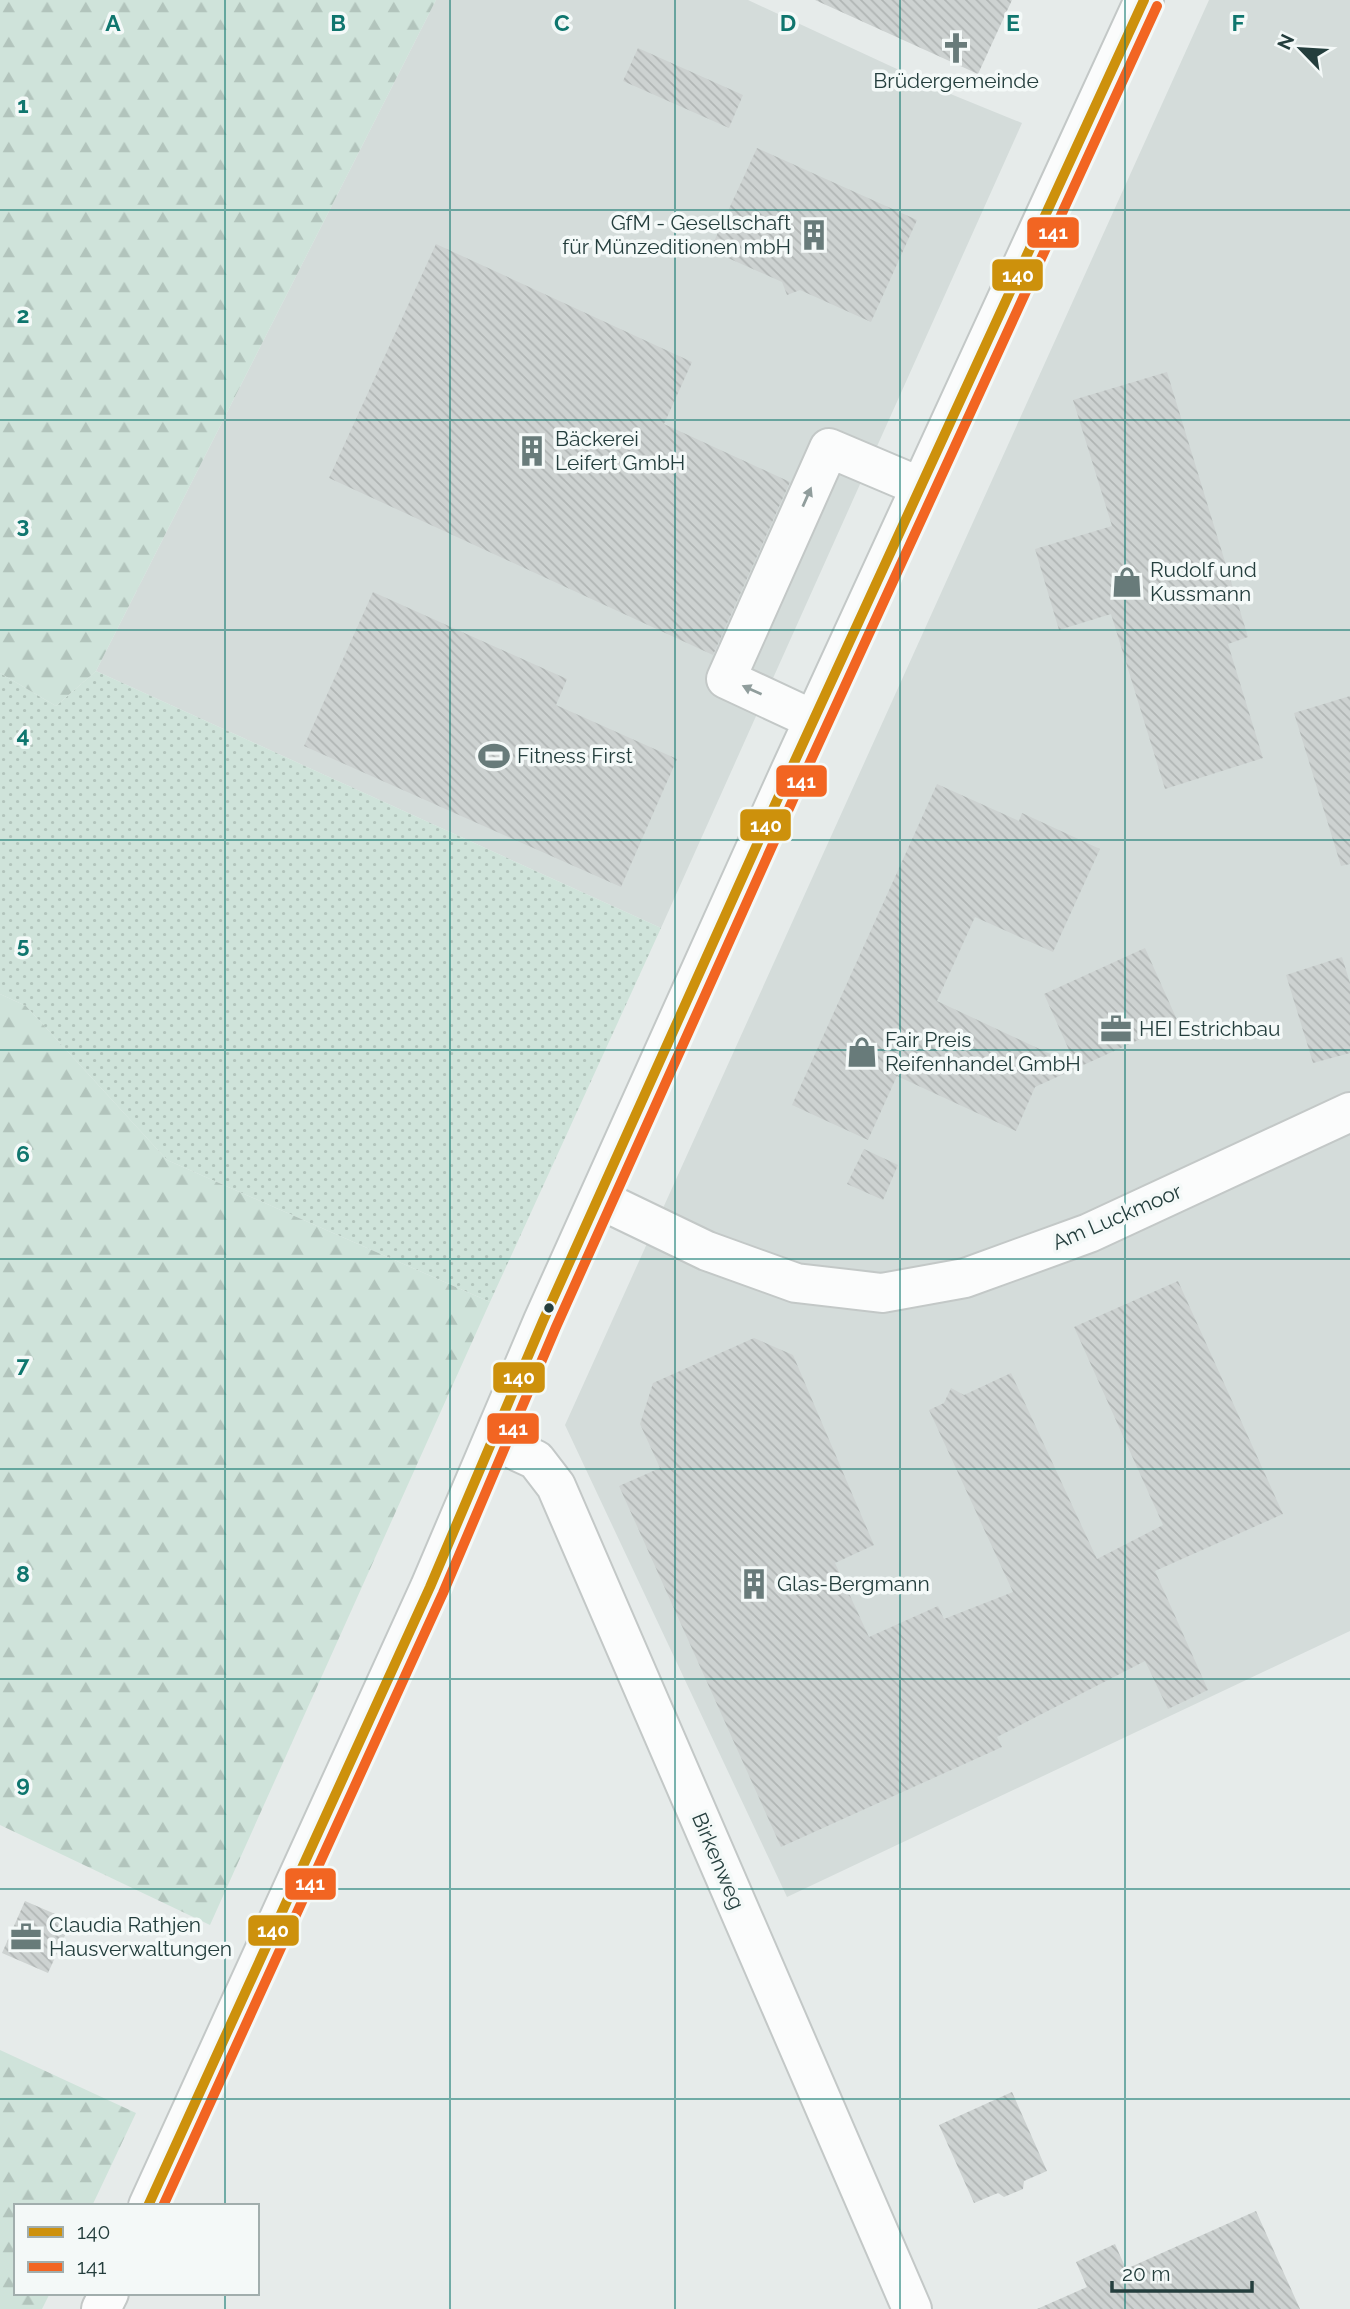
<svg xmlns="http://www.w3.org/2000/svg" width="1350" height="2309" viewBox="0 0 1350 2309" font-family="Raleway,sans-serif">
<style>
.built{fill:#d4dcda}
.grass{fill:url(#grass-dots)}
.forest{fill:url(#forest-firs)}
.building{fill:url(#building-back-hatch)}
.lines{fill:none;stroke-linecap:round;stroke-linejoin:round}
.minor-casing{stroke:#c3c8c7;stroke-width:42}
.minor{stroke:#fbfcfc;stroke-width:38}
.bus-1-casing{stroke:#f4f9f8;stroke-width:16}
.bus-2-casing{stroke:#f4f9f8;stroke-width:16}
.bus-1{stroke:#cd910c;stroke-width:10}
.bus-2{stroke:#f26522;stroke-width:10}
.oneway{fill:#909d9c}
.grid{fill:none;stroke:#0f766e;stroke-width:2;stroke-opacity:0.55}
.bus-dot{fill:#243e3d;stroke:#f4f9f8;stroke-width:2.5}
.labels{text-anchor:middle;stroke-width:7;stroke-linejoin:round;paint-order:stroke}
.poi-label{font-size:21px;fill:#243e3d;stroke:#f4f9f8;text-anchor:start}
.street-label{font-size:21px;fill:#243e3d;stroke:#f4f9f8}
.grid-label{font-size:23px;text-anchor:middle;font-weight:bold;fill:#0f766e;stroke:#f4f9f8;stroke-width:7;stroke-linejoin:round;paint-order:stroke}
.line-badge{stroke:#f4f9f8;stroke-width:2.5}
.badge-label{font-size:19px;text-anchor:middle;font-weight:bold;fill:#fff}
</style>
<defs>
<pattern id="grass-dots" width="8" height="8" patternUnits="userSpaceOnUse" patternTransform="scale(1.75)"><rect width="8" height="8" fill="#cfe3da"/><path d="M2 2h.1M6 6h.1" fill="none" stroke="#b2c4bc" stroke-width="1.8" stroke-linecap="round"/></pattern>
<pattern id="forest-firs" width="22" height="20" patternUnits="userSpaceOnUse" patternTransform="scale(1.75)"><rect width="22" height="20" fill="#cfe3da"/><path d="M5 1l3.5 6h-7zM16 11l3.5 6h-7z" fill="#b2c4bc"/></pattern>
<pattern id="building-back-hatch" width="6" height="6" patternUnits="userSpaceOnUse" patternTransform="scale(1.75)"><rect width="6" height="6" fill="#cdd2d1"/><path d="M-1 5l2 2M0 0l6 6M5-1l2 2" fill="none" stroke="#b0b5b4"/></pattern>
</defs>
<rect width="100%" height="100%" fill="#e6ebea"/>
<path class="built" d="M436 0H748L953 95 1022 123 661 928 96 671Z
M1209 0H1350V1631L787 1897 565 1425Z"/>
<path class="grass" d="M96 671 661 928 490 1302 167 1160 26 1006 0 994V673L56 706Z"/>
<path class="forest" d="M0 0H436L96 671 56 706 0 673Z
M0 994 26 1006 167 1160 490 1302 210 1925 0 1825Z
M0 2050 136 2113 92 2206H16V2293H50L42 2309H0Z"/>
<path class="building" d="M815 0H1012L978 74Z
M638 48 743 95 729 128 623 81Z
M757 148 917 220 871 322 800 290 787 295 782 282 710 250Z
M436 244 692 362 664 424 790 482 713 655 329 478Z
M1167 372 1248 637 1228 644 1263 758 1165 789 1111 614 1059 630 1035 549 1112 526 1073 400Z
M373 592 567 679 556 705 677 759 621 887 304 746Z
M1350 696V864L1341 866 1294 713Z
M937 784 1019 821 1022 813 1100 849 1053 952 975 917 937 1001 1076 1066 1044 994 1145 948 1178 1022 1035 1087 1016 1131 897 1076 868 1140 792 1105Z
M1342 957 1350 983V1053L1313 1063 1286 975Z
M864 1149 898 1165 883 1200 847 1184Z
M1178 1281 1283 1514 1155 1571 1208 1690 1168 1709 1145 1661 997 1737 1002 1747 781 1847 619 1486 660 1468 640 1424 653 1383 754 1338 793 1355 874 1545 835 1563 869 1637 938 1606 944 1619 1013 1592 929 1410 944 1403 951 1388 964 1395 1011 1373 1097 1559 1163 1525 1074 1327Z
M25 1901 62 1917 58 1926 67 1931 48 1973 2 1953Z
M1012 2092 1047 2171 1024 2181 1023 2189 1004 2197 998 2193 974 2203 939 2125Z
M1256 2211 1300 2309H1037L1087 2287 1076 2262 1115 2244 1126 2269Z"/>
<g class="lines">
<defs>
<path id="minor" d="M814 720 726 679 829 448 921 487
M599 1199 707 1251 796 1283 882 1293 965 1278 1089 1233 1350 1112
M493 1440 536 1460 556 1486 912 2309
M148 2206 430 1587 543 1321 787 778 1144 0
M101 2309 109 2293"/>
</defs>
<use href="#minor" class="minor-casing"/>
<use href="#minor" class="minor"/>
<defs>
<path id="bus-1" d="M148 2206 430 1587 543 1321 787 778 1144 0"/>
<path id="bus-2" d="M163 2206 443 1593 556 1327 800 784 1157 6"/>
</defs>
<use href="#bus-1" class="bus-1-casing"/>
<use href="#bus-2" class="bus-2-casing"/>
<use href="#bus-1" class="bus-1"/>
<use href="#bus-2" class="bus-2"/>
</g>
<defs><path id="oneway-solid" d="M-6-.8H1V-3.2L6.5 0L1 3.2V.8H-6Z" transform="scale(1.75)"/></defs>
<g class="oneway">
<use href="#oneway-solid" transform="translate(807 497) rotate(-66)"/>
<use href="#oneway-solid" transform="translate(752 690) rotate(-156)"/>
</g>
<path class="grid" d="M225 0V2206M450 0V2309M675 0V2309M900 0V2309M1125 0V2309M0 210H1350M0 420H1350M0 630H1350M0 840H1350M0 1050H1350M0 1259H1350M0 1469H1350M0 1679H1350M0 1889H1350M0 2099H1350M225 2293V2309"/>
<defs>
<symbol id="church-bare" viewBox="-9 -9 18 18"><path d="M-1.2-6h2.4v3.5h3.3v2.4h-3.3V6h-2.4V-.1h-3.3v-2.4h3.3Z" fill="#687b7a" stroke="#f4f9f8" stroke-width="2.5" paint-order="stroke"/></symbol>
<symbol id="building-bare" viewBox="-9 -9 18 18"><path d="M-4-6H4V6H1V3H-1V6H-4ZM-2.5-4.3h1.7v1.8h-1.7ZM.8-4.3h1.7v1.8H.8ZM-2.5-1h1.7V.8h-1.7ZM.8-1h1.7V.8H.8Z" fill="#687b7a" stroke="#f4f9f8" stroke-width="2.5" paint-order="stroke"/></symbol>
<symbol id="shop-bare" viewBox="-9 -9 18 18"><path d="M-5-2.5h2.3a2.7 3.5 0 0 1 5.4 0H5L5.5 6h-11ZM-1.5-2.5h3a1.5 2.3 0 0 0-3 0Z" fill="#687b7a" stroke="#f4f9f8" stroke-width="2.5" paint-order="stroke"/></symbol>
<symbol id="stadium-bare" viewBox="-9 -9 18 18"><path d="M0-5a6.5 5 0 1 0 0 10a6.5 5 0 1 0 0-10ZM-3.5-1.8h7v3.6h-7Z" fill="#687b7a" stroke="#f4f9f8" stroke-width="2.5" paint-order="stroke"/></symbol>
<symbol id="office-bare" viewBox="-9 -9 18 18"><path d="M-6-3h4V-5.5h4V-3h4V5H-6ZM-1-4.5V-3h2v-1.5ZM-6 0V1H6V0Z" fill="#687b7a" stroke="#f4f9f8" stroke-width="2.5" paint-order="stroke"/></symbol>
</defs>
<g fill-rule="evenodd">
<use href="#church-bare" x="934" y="26" width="44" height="44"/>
<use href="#building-bare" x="792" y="213" width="44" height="44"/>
<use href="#building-bare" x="510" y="429" width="44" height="44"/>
<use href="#shop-bare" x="1105" y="560" width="44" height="44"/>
<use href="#stadium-bare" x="472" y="734" width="44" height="44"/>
<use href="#office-bare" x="1094" y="1007" width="44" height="44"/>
<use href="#shop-bare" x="840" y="1030" width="44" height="44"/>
<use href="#building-bare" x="732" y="1562" width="44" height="44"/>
<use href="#office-bare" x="4" y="1915" width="44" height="44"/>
</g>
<circle class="bus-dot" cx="549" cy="1308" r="6"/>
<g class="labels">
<g class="poi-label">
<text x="956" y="88" text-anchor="middle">Brüdergemeinde</text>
<text x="791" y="230" text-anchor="end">GfM - Gesellschaft<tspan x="791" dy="24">für Münzeditionen mbH</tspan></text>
<text x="555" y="446">Bäckerei<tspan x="555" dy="24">Leifert GmbH</tspan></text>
<text x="1150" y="577">Rudolf und<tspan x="1150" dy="24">Kussmann</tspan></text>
<text x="517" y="763">Fitness First</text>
<text x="1139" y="1036">HEI Estrichbau</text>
<text x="885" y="1047">Fair Preis<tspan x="885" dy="24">Reifenhandel GmbH</tspan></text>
<text x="777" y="1591">Glas-Bergmann</text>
<text x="49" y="1932">Claudia Rathjen<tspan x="49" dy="24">Hausverwaltungen</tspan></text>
</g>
<g class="street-label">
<text transform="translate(1117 1217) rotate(-23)" y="7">Am Luckmoor</text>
<text transform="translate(718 1861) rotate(67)" y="7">Birkenweg</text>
</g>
</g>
<g class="grid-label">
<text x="113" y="31">A</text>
<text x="338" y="31">B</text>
<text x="562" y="31">C</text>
<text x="788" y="31">D</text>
<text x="1013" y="31">E</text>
<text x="1238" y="31">F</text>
<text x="23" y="113">1</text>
<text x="23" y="323">2</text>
<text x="23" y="533">3</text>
<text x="23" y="743">4</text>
<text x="23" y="953">5</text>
<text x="23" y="1162">6</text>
<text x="23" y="1372">7</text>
<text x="23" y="1582">8</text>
<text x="23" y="1792">9</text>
</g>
<g class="line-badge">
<rect x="1026" y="216" width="54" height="33" rx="7" fill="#f26522"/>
<rect x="991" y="258" width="53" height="34" rx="7" fill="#cd910c"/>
<rect x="775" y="764" width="53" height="34" rx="7" fill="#f26522"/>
<rect x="739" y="808" width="53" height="34" rx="7" fill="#cd910c"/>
<rect x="492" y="1361" width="54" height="33" rx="7" fill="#cd910c"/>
<rect x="486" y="1412" width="54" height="33" rx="7" fill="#f26522"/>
<rect x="284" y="1867" width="53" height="34" rx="7" fill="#f26522"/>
<rect x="247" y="1914" width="53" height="33" rx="7" fill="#cd910c"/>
</g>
<g class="badge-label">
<text x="1053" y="239">141</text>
<text x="1018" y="282">140</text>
<text x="801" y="788">141</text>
<text x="766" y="832">140</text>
<text x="519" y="1384">140</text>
<text x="513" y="1435">141</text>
<text x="310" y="1890">141</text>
<text x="273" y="1937">140</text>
</g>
<rect x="14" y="2204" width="245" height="91" fill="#f4f9f8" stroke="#a1aead" stroke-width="2"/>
<rect x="28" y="2227" width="35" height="10" fill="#cd910c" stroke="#a1aead" stroke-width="2"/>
<text x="77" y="2239" font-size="21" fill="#243e3d">140</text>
<rect x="28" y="2262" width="35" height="10" fill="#f26522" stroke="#a1aead" stroke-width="2"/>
<text x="77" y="2274" font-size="21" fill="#243e3d">141</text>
<g transform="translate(1301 49) rotate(295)" stroke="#f4f9f8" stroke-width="5" paint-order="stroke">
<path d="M0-5L12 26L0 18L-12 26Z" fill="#243e3d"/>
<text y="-10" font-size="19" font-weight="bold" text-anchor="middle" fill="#243e3d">N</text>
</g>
<path d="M1112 2281v10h140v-10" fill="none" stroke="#243e3d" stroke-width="3.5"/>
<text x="1122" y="2281" font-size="21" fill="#243e3d" stroke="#f4f9f8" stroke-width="5" paint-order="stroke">20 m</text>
</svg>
